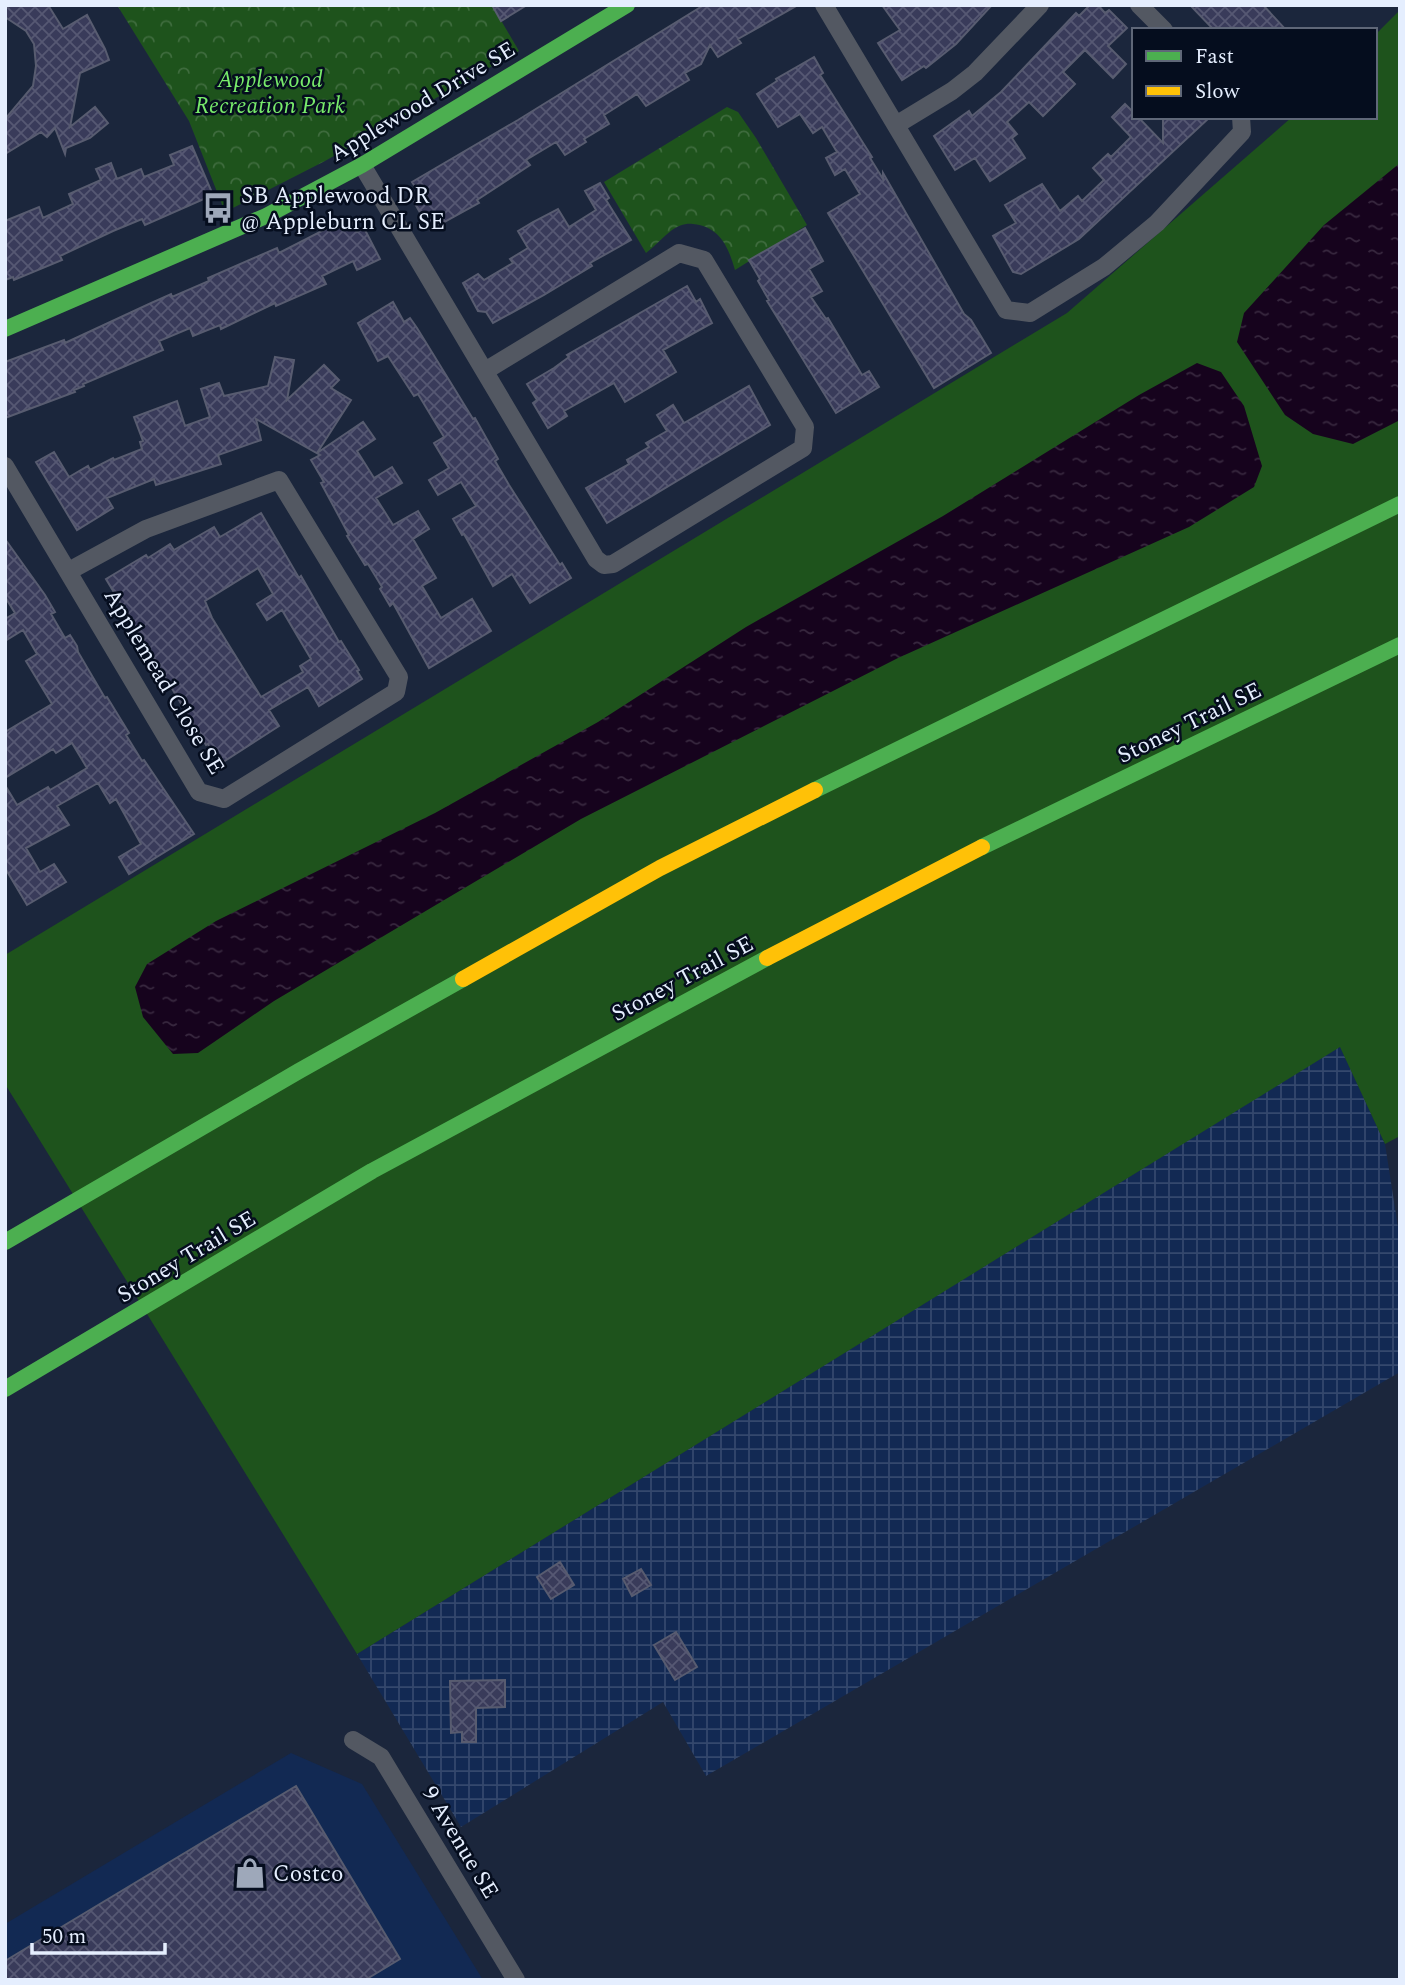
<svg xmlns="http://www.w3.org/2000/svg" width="1405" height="1985" viewBox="0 0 1405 1985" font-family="Spectral,serif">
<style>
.built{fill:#122953}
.industrial{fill:url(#industrial-grid)}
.grass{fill:#1e531c}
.park{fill:url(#park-crowns)}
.water{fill:url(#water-ripples)}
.building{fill:url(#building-cross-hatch);stroke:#585c70;stroke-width:2;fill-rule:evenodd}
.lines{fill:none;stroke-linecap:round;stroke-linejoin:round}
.street{stroke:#535862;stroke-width:18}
.fast{stroke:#4caf50;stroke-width:16}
.slow{stroke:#ffc107;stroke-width:16}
.labels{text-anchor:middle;stroke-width:5;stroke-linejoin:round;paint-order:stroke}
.park-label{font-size:23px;font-style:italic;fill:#78eb6b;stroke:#050d1e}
.street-label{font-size:23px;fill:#e5eefe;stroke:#050d1e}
.poi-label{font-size:23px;fill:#e5eefe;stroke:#050d1e;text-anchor:start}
</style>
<defs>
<pattern id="industrial-grid" width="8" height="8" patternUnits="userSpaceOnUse" patternTransform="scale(1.75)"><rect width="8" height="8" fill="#122953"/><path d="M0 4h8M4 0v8" fill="none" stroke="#34486d"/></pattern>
<pattern id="park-crowns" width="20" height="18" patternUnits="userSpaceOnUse" patternTransform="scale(1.75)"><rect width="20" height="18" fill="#1e531c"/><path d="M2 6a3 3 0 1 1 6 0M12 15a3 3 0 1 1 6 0" fill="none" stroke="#3f6c3e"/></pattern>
<pattern id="water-ripples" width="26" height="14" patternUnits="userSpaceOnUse" patternTransform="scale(1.75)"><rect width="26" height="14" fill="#16031d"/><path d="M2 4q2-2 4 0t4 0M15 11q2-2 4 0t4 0" fill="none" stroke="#38283f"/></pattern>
<pattern id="building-cross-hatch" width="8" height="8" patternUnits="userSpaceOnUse" patternTransform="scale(1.75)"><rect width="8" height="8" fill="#393b5a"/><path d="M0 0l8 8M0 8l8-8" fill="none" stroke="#565873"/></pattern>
</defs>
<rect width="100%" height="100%" fill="#1b263c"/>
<path class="built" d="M291 1753 362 1784 483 1980H5V1924Z"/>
<path class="industrial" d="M1340 1046 1385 1144 1400 1240V1372L706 1776 663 1702 461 1827 357 1654Z"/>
<path class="grass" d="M1400 10V1136L1385 1144 1340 1047 357 1654 5 1084V955L1067 313 1292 117H1375V35Z"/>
<path class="park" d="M117 5H492L519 51 325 161 225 212 189 121Z
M727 107 738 112 756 138 807 225 735 270C728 246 720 227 693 224 685 223 678 226 672 230 663 237 655 246 646 253L604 182Z"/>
<path class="water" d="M1400 163V420L1353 444 1313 434 1285 415 1237 342 1244 313 1324 225Z
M1197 363 1221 372 1244 406 1262 466 1254 487 1189 527 898 658 581 819 274 1001 198 1053 173 1054 143 1017 135 987 147 964 216 921 435 813 598 722 746 627 943 516 1139 395Z"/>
<path class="building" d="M5 5H48L63 29 87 15 105 49 109 60 80 73 70 127 95 107 108 123 90 138 66 148 65 154 55 128 47 137 41 132 5 154V119L33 86 36 66 34 44 26 31 5 17Z
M492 5H527L501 21Z
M704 5H798L738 39 741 43 718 57 710 45 701 64 685 73 689 80 646 106 637 94 604 115 609 124 584 139 586 142 565 155 556 142 526 160 530 165 477 200 479 203 430 230 414 202 422 197 412 182 518 120Z
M882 5H992L956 44 926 68 924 66 902 80 878 43 900 30Z
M1090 5H1098L1105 13 1109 10 1127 28 1108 46 1126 64 1113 78 1085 50 1063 72 1075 84 1043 116 1029 102 1007 122 1017 134 1012 138 1025 158 990 181 975 158 955 170 934 136 969 111 972 116 1001 92 1076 13 1079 16Z
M1190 5H1263L1286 30H1214Z
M814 57 823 73 820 75 872 157 870 158 883 179V173L964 314 971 320 991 353 934 388 828 213 860 194 845 169 835 175 826 158 837 152 822 127 813 133 800 114 778 127 757 94 777 81 776 79Z
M1125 104 1134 113V117H1138L1163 143V117H1210L1079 239 1021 274 1013 272 993 236 1016 223 1005 205 1042 184 1060 211 1078 196 1082 201 1104 180 1093 168 1108 154 1111 157 1131 137 1112 117Z
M192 146 213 195 145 225 142 219 113 231 60 256 62 260 14 280 13 277 5 280V221L39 207 43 218 73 204 69 194 101 180 96 169 111 163 117 179 141 169 144 177 174 165 170 155Z
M600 183 609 198 606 200 631 240 590 263 592 266 544 295 493 323 486 312 478 311 463 283 478 274 484 280 513 263 510 259 528 248 518 231 533 222 558 209 569 227 596 210 585 191Z
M349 217 357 232 364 228 380 259 357 270 353 261 322 276 326 284 276 306 275 303 221 329 220 325 193 336 190 328 159 341 163 350 83 384 84 386 74 390 75 392 5 418V362L64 340 65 343 149 304 171 294 172 297 209 281 208 278 277 248 279 253Z
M805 228 823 261 809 269 822 291 811 297 826 319 828 318 862 375 869 371 879 387 836 413 767 301 769 300 758 281 760 279 749 260Z
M687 286 696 302 700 299 712 323 663 350 676 372 625 402 614 383 564 411 567 416 548 428 533 403 537 400 527 384 554 368 569 357 567 355Z
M393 302 404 322 410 318 417 328 473 419 475 418 498 459 495 461 509 485 560 565 562 563 571 578 530 603 512 574 493 586 464 534 462 535 453 519 476 506 461 482 438 495 429 480 449 468 434 443 444 437 418 394 414 396 388 356 378 361 358 323Z
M275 357 294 360 287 400 324 365 339 380 331 388 351 400 317 453 363 422 375 439 357 451 374 478 392 467 402 483 376 498 393 525 418 511 429 529 413 539 436 578 422 586 441 618 472 599 491 631 429 668 393 603 390 606 380 589 382 587 368 564 365 565 347 536 349 535 321 483 324 482 311 460 320 455 256 419 261 440 218 455 221 464 156 485 154 479 107 498 113 508 77 530 36 462 54 452 69 477 88 466 90 470 113 458 114 460 142 449 140 442 143 441 134 417 177 401 185 426 210 417 201 389 219 383 224 396 268 386Z
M749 386 770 425 607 523 586 488 629 464 627 460 649 447 646 443 667 431 657 415 673 405 684 423Z
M261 513 299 578 301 576 339 642 341 641 359 670 357 671 362 679 319 706 308 687 269 710 279 726 220 764 208 744 206 745 106 579 146 555 148 558 170 544 174 550 214 527 220 537ZM258 568 273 594 257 604 267 620 282 610 311 659 300 666 303 672 261 697 212 618 205 601Z
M5 539 45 595 55 612 51 614 65 638 70 635 77 646 78 652 105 698 107 697 129 733 126 735 142 761 144 760 194 834 129 874 119 857 141 844 116 799 110 803 98 783 57 806 69 825 26 848 40 872 54 864 66 882 27 905 5 868V785L17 805 48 787 50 790 87 768 72 743 56 753 53 749 5 778V732L52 704 26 661 37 654 23 630 5 641V619L15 613 5 597Z
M560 1562 574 1585 551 1599 537 1577Z
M641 1569 651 1585 632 1596 623 1579Z
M676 1632 697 1667 675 1680 654 1645Z
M505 1680V1707L476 1708V1742H462V1732L451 1733 450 1681Z
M296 1786 400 1959 365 1980H5V1961Z"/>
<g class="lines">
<path class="street" d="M824 5 1006 310 1030 313 1104 267 1157 223 1242 132 1241 117
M1139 5 1164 30
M896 125 952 91 975 73 1040 5
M362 165 596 559 604 565 613 564 803 448 805 427 704 260 679 253 485 371
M5 466 199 792 224 799 396 692 399 677 279 480 146 529 69 571
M353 1740 381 1757 516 1980"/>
<path class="fast" d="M5 329 266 216 362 165 627 5
M815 790 1400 504
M982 847 1400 645
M5 1242 299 1071 463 979
M5 1389 372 1171 767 958"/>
<path class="slow" d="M767 958 982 847
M463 979 660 868 815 790"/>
</g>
<defs>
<symbol id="bus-bare" viewBox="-9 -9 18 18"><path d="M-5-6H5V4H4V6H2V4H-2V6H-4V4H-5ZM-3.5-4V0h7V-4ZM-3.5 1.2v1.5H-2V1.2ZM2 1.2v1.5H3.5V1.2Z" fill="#9ea8ba" stroke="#050d1e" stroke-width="2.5" paint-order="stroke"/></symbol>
<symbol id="shop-bare" viewBox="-9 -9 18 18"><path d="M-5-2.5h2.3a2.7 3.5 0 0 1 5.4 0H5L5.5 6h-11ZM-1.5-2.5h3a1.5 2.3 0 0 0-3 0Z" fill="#9ea8ba" stroke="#050d1e" stroke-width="2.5" paint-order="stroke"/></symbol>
</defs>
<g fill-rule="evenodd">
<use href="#bus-bare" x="196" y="186" width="44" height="44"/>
<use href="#shop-bare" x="228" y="1851" width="44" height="44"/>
</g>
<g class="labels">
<g class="park-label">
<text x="270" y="87">Applewood<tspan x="270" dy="26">Recreation Park</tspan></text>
</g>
<g class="street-label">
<text transform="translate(422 101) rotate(-31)" y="8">Applewood Drive SE</text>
<text transform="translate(165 681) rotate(59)" y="8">Applemead Close SE</text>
<text transform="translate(1189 722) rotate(-26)" y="8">Stoney Trail SE</text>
<text transform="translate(682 978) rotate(-28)" y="8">Stoney Trail SE</text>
<text transform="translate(186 1256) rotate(-31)" y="8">Stoney Trail SE</text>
<text transform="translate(461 1842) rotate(59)" y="8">9 Avenue SE</text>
</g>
<g class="poi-label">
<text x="241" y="203">SB Applewood DR<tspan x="241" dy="26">@ Appleburn CL SE</tspan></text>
<text x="273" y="1881">Costco</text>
</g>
</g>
<rect width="1405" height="1985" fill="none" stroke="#e5eefe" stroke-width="14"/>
<rect x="1132" y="28" width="245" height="91" fill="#050d1e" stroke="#5f6778" stroke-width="2"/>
<rect x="1146" y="51" width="35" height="10" fill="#4caf50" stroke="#5f6778" stroke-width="2"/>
<text x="1195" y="63" font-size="21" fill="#e5eefe">Fast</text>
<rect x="1146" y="86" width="35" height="10" fill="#ffc107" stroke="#5f6778" stroke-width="2"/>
<text x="1195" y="98" font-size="21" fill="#e5eefe">Slow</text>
<path d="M32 1943v10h133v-10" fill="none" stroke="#e5eefe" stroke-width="3.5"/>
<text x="42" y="1943" font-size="21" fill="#e5eefe" stroke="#050d1e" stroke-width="5" paint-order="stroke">50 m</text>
</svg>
